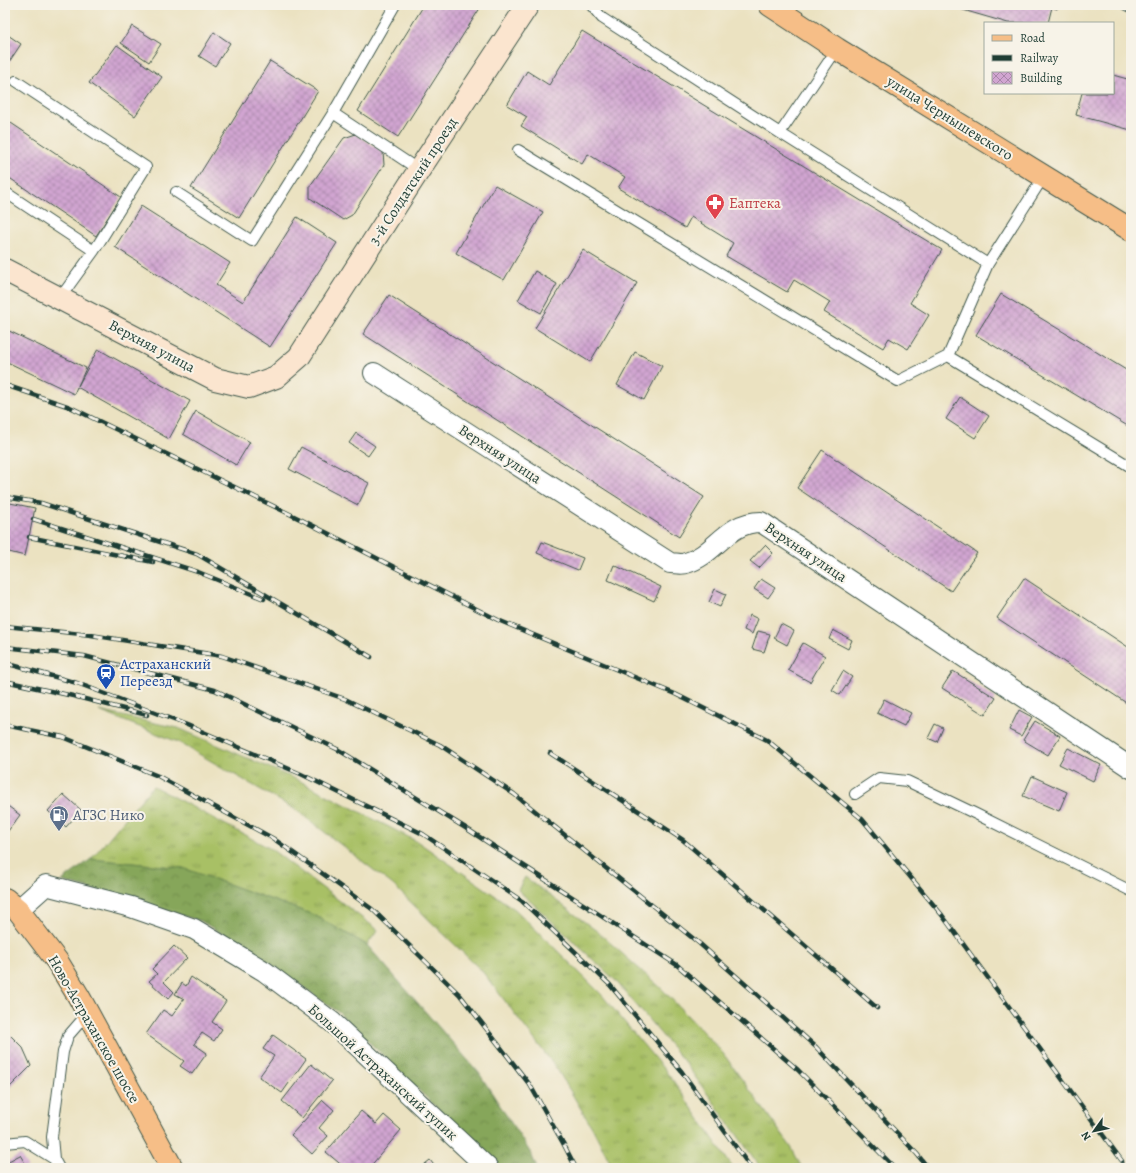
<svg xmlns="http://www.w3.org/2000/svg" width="1136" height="1173" viewBox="0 0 1136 1173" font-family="Alegreya,serif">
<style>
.grass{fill:url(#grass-tufts);stroke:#647e4c}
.forest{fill:url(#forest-crowns);stroke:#527247}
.building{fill:url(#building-cross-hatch)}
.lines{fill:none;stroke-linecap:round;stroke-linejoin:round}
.lane-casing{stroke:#3e5649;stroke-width:12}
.street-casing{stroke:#3e5649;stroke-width:22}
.secondary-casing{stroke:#3e5649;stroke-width:24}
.primary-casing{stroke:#3e5649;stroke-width:24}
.lane{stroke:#fff;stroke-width:10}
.street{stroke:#fff;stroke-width:20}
.secondary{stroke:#fbe5cf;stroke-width:22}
.primary{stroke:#f6be87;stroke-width:22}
.rail-casing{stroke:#1f3d34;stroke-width:4.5}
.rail{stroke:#f7f3e8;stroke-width:3;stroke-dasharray:9;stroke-linecap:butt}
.labels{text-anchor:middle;stroke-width:4;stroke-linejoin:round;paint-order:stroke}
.street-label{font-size:15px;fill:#1f3d34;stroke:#f7f3e8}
.health-label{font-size:15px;fill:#be3a42;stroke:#f7f3e8;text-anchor:start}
.transit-label{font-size:15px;fill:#164399;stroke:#f7f3e8;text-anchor:start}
.service-label{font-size:15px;fill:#4e5e75;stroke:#f7f3e8;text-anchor:start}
</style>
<defs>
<pattern id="grass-tufts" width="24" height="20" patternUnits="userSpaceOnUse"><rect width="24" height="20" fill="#a8c065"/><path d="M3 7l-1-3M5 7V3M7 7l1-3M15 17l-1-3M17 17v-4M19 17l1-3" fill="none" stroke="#889d54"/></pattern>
<pattern id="forest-crowns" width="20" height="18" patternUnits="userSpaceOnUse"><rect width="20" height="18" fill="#86a65a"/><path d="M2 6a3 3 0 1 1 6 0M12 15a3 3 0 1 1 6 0" fill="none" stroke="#6d884b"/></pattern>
<pattern id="building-cross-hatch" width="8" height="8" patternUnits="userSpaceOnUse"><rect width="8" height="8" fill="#d1a5d1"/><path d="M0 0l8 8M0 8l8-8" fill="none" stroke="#a988aa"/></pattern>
</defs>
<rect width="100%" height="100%" fill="#f7f3e8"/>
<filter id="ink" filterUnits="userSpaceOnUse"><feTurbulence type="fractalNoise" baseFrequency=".025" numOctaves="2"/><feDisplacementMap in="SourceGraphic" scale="8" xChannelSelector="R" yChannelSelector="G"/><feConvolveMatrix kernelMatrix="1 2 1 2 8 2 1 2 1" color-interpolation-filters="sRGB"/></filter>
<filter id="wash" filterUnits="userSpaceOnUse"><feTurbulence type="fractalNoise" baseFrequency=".012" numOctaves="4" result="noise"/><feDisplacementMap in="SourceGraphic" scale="16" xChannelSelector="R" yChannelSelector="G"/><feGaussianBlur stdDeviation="0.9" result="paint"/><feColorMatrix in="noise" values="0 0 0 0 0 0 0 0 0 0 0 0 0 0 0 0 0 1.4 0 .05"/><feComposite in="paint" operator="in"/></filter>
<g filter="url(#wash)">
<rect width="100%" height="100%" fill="#ebe2c1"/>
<path class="grass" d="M99 711 178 728 298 780 418 842 516 910 601 994 672 1079 733 1168H613L593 1129 557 1069 482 971 393 885 296 810 178 742Z
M153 786 271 849 378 930 367 945 314 915 183 868 91 859Z
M525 877 598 932 662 989 722 1052 791 1147 802 1168H761L683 1060 615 980 518 890Z"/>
<path class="forest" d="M91 859 183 868 314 915 367 945 479 1073 530 1152 537 1168H499L338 1012 268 962 201 921 62 881Z"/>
<g id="blocks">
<path class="building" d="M424 5H482L398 137 358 111Z
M946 5H1059L1057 9 1052 7 1048 23H1008Z
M132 26 161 44 149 62 121 43Z
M582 31 942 250 910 303 929 315 908 349 889 338 883 348 824 312 830 302 794 280 787 292 726 256 733 243 691 217 685 228 618 188 625 177 588 154 582 164 521 126 527 117 507 105 527 71 549 85Z
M214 32 230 43 215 66 199 56Z
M5 33 21 44 5 68Z
M117 45 162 77 135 116 89 83Z
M270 61 318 91 239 218 191 188Z
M1113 75 1131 80V130L1076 115 1082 93H1113Z
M5 119 121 197 96 236 5 175Z
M356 134 383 152 384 165 352 215 343 220 310 198V186L344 138Z
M495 185 543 212 504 280 456 253Z
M141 206 230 263 216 285 243 302 297 217 337 243 270 347 115 247Z
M583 250 637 283 590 362 535 328Z
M535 271 557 284 541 313 518 300Z
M1001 294 1131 373V428L976 335Z
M389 295 704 497 679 537 363 334Z
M5 329 86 368 78 386 98 349 190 401 169 439 77 387 74 394 5 361Z
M635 352 662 366 644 400 617 385Z
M960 397 989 416 975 438 946 419Z
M196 411 250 442 236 465 183 434Z
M356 433 375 446 368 456 349 443Z
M301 447 369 483 358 505 289 469Z
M822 450 977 553 951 591 797 488Z
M5 502 35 508 25 556 5 551Z
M542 542 583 558 578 570 537 553Z
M765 545 773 553 759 568 750 561Z
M614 565 661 587 654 601 608 580Z
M1024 578 1131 649V706L997 618Z
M761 579 775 588 768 598 754 589Z
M715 589 726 594 720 607 709 602Z
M750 615 758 619 752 634 744 630Z
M781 624 794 631 787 645 774 638Z
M833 630 852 640 848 649 829 639Z
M758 631 770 634 764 652 752 649Z
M803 643 825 656 810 682 788 670Z
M843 671 852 677 840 695 832 690Z
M953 671 996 698 985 715 942 688Z
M884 699 911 713 904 726 877 713Z
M1019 710 1032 717 1021 736 1009 730Z
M1035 721 1060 736 1048 755 1023 740Z
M935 724 943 728 937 742 928 738Z
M1068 748 1101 765 1093 781 1059 764Z
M1032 776 1067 792 1059 811 1023 796Z
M63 794 81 810 66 827 48 811Z
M5 804 20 815 5 835Z
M174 946 187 958 164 982 174 992 168 999 149 981 157 974 152 969Z
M191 977 226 1001 212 1022 222 1029 214 1041 202 1033 194 1044 207 1053 192 1074 180 1066 184 1061 146 1034 163 1010 172 1016 184 999 175 994 182 983 186 986Z
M5 1030 23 1048 31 1066 5 1092Z
M273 1035 306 1059 282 1093 259 1077 274 1056 263 1049Z
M311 1064 332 1081 302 1118 282 1101Z
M323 1100 334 1110 319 1128 328 1136 312 1154 291 1135Z
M361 1111 376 1124 384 1115 401 1130 369 1168H345L326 1152Z
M20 1155 28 1168H5V1163Z
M430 1160 436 1168H420Z"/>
</g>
</g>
<g filter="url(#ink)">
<use href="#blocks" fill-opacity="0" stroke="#3e5649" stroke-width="1"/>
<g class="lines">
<defs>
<path id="lane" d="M591 5 602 18 780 133 988 264
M1127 5 1131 7
M16 81 146 167 94 251
M333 113 395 5
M780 133 837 49
M518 150 898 381 948 356 988 264 1044 176
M5 192 94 251 60 298
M176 192 252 241 333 113 419 170
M948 356 1131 467
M855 794 879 778 907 781 976 814 1131 891
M5 1143 25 1141 54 1159
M59 1168 54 1159 52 1137 63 1052 68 1036 88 1013"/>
<path id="street" d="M374 373 670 563C675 563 682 565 686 563 715 555 726 522 761 522L1131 768
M18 910 46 885 131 907 194 929 264 971 332 1022 488 1168"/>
<path id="secondary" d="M5 270 215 379 249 387 276 377 299 357 419 170 528 5"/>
<path id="primary" d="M770 5 837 49 1131 230
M5 899 18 910 57 961 79 997 172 1168"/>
</defs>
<use href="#lane" class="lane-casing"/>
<use href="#street" class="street-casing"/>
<use href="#secondary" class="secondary-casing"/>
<use href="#primary" class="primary-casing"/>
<use href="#lane" class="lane"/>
<use href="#street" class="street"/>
<use href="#secondary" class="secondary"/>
<use href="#primary" class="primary"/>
<defs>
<path id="rail" d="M5 385 70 407 302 520 498 620 675 694 767 740 862 819 942 915 1122 1161
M5 497 41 503 197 554 371 657
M33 519 198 572 264 599
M29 537 153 562
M5 626 91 635 222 656 345 699 440 745 514 794 700 944 816 1047 917 1154 928 1168
M5 647 84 656 215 690 337 749 464 827 677 965 798 1070 895 1168
M5 663 77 683 187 725 301 774 423 834 522 901 610 985 682 1072 751 1168
M5 681 73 696 147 715
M5 725 63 737 158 776 274 839 372 909 460 995 530 1085 563 1143 576 1168
M550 753 683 840 877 1008"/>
</defs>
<use href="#rail" class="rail-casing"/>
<use href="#rail" class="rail"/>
</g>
</g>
<defs>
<symbol id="pharmacy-pin" viewBox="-11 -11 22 30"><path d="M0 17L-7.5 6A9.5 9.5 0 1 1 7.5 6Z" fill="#e0444e" stroke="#f7f3e8"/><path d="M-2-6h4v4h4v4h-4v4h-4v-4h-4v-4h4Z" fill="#fff"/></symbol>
<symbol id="station-pin" viewBox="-11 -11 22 30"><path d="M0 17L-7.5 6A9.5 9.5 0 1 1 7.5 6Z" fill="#1a4fb4" stroke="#f7f3e8"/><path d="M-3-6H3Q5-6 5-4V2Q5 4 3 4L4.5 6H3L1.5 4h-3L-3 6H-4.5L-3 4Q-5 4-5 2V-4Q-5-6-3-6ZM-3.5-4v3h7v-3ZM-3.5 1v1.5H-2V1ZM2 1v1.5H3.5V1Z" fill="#fff"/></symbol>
<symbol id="fuel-pin" viewBox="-11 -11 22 30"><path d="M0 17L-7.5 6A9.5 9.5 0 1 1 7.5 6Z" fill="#5c6f8a" stroke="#f7f3e8"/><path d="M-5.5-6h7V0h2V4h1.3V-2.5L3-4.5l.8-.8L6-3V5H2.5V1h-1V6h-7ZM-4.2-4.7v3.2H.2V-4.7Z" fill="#fff"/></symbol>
</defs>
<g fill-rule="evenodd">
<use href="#pharmacy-pin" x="704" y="192" width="22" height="30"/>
<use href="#station-pin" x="95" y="662" width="22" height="30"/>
<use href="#fuel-pin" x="48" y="804" width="22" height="30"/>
</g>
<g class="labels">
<g class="street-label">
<text transform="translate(950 118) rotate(32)" y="5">улица Чернышевского</text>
<text transform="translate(413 181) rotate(-57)" y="5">3-й Солдатский проезд</text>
<text transform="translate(152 346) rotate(28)" y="5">Верхняя улица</text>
<text transform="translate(500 454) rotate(33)" y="5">Верхняя улица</text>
<text transform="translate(806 552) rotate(34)" y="5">Верхняя улица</text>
<text transform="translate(94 1029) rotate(60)" y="5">Ново-Астраханское шоссе</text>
<text transform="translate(383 1072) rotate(42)" y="5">Большой Астраханский тупик</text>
</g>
<g class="health-label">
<text x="729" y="208">Еаптека</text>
</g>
<g class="transit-label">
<text x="120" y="669">Астраханский<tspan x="120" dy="17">Переезд</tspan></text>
</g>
<g class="service-label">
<text x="73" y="820">АГЗС Нико</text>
</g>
</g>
<rect width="1136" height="1173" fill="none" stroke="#f7f3e8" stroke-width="20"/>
<rect x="984" y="22" width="130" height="72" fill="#f7f3e8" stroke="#a1aaa0"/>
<rect x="992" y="35" width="20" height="6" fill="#f6be87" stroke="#a1aaa0"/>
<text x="1020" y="42" font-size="12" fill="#1f3d34">Road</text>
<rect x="992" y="55" width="20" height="6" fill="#1f3d34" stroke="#a1aaa0"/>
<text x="1020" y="62" font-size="12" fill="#1f3d34">Railway</text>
<rect x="992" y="72" width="20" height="12" fill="url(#building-cross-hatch)" stroke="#a1aaa0"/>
<text x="1020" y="82" font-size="12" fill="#1f3d34">Building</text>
<g transform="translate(1094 1131) rotate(237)" stroke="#f7f3e8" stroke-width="3" paint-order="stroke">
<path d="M0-3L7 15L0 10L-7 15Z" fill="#1f3d34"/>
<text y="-6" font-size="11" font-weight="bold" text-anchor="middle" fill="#1f3d34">N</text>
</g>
</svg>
